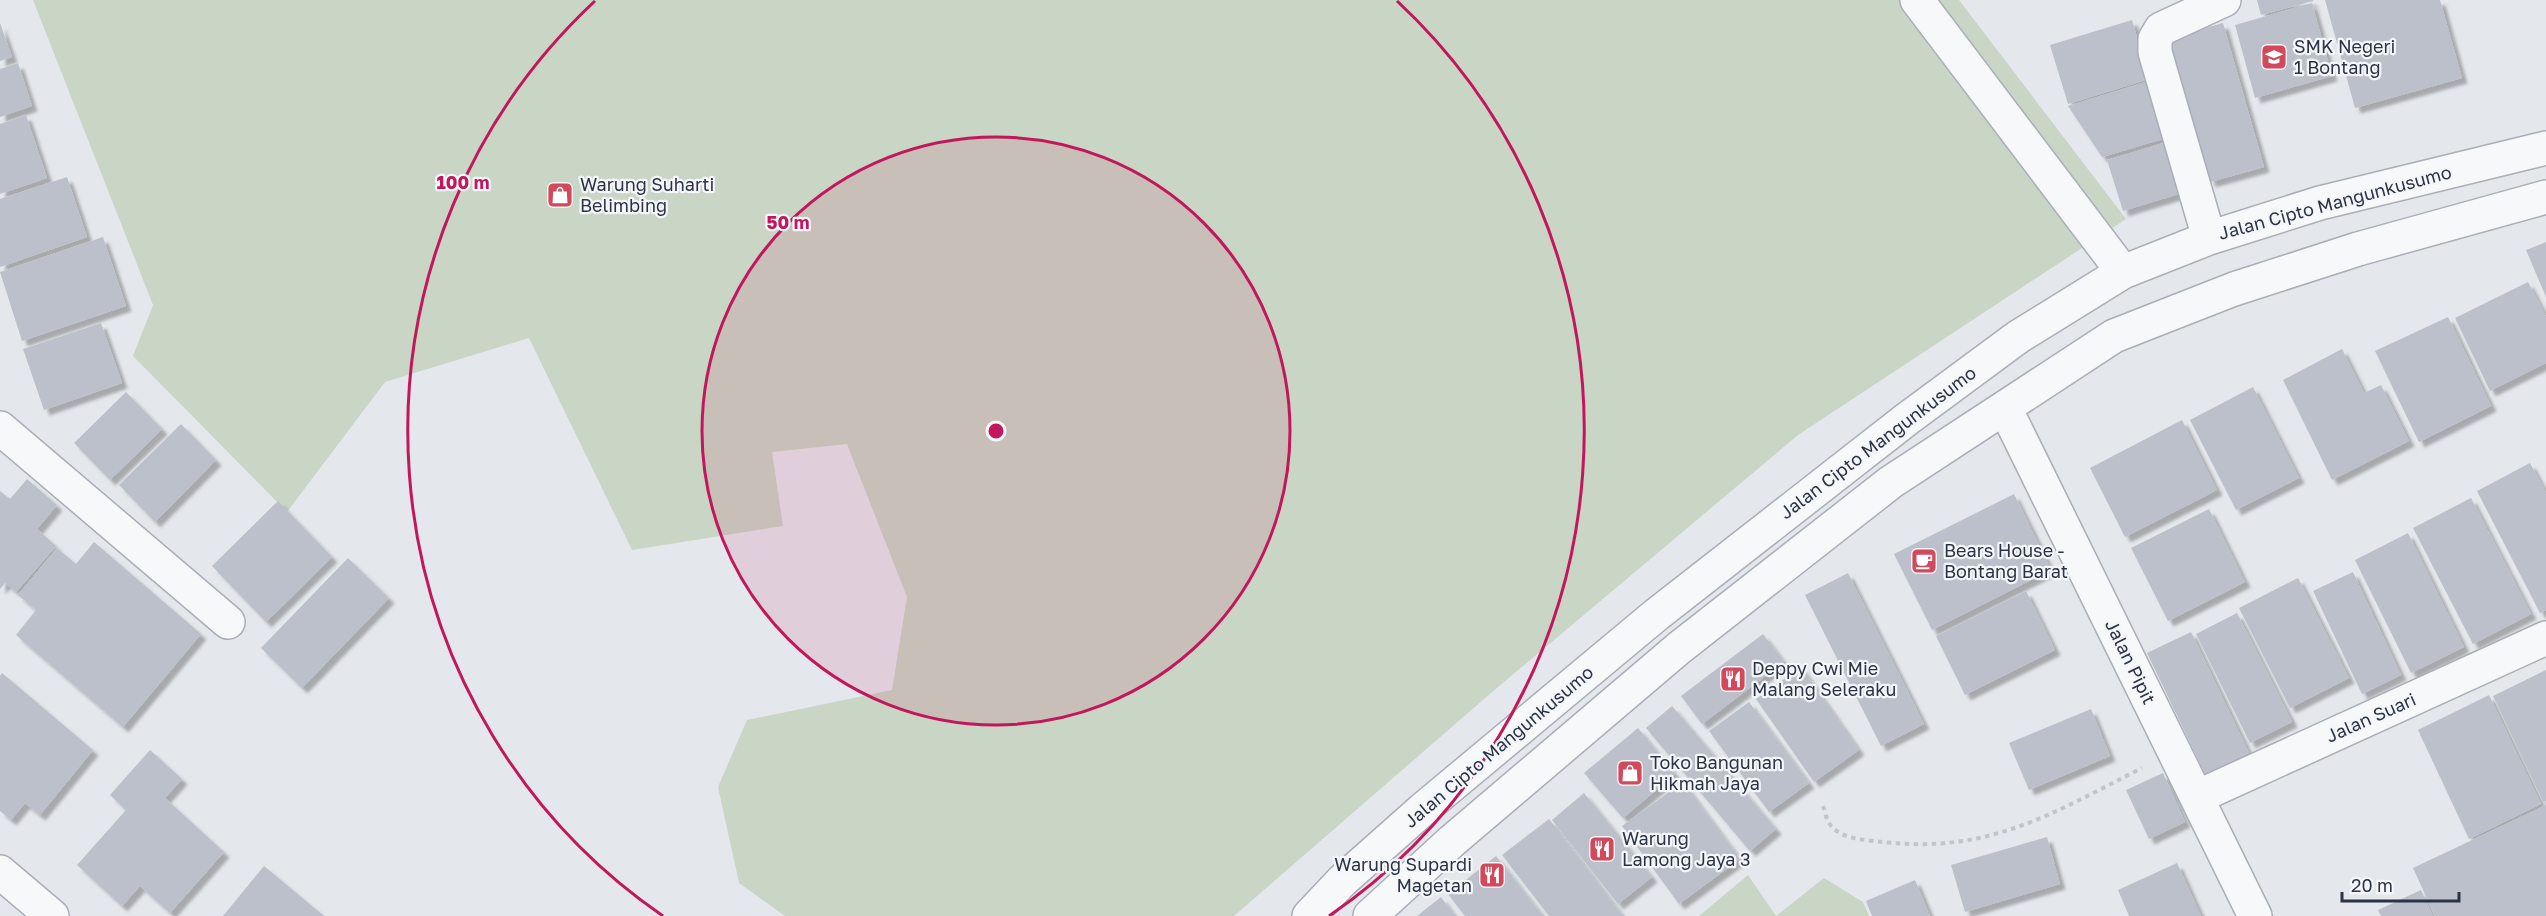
<svg xmlns="http://www.w3.org/2000/svg" width="2546" height="916" viewBox="0 0 2546 916" font-family="'Golos Text',sans-serif">
<style>
.green{fill:#c9d6c5}
.building{fill:#bbc0ca;filter:url(#shadow)}
.lines{fill:none;stroke-linecap:round;stroke-linejoin:round}
.minor-casing{stroke:#a9aeb7;stroke-width:36}
.path{stroke:#c2c5cb;stroke-width:4;stroke-dasharray:4.5 4.5;stroke-linecap:butt}
.minor{stroke:#f7f8fa;stroke-width:33}
.ring{fill:none;stroke:#c2185b;stroke-width:3}
.labels{text-anchor:middle;stroke-width:4.5;stroke-linejoin:round;paint-order:stroke}
.poi-label{font-size:18px;fill:#2b3445;stroke:#f4f6f9;text-anchor:start}
.street-label{font-size:18px;fill:#2b3445;stroke:#f4f6f9}
.centre{fill:#c2185b;stroke:#f4f6f9;stroke-width:3}
.ring-label{font-size:18px;text-anchor:middle;font-weight:bold;fill:#c2185b;stroke:#f4f6f9;stroke-width:4.5;stroke-linejoin:round;paint-order:stroke}
</style>
<defs>
<filter id="shadow"><feDropShadow dx="5.5" dy="5.5" stdDeviation="1.5" flood-color="#0004"/></filter>
</defs>
<rect width="100%" height="100%" fill="#e4e7ec"/>
<path class="green" d="M33 0H1959L2126 219 1798 435 1491 693 1234 916H785L739 883 718 787 747 720 892 690 907 597 847 444 772 452 783 526 632 550 529 338 385 382 287 512 133 356 153 305Z
M1748 875 1776 916 1824 878 1863 902 1869 916H1699Z"/>
<path class="building" d="M2257 0H2313V1L2261 15Z
M2325 0H2440L2462 78 2355 108Z
M2312 3 2332 76 2255 98 2235 25Z
M2132 20 2149 79 2068 104 2050 45Z
M0 23 12 57 0 61Z
M2223 23 2264 167 2210 182 2169 38Z
M18 63 32 106 0 117V69Z
M2149 81 2166 138 2102 157 2068 106Z
M26 115 47 178 0 194V124Z
M2170 141 2185 192 2123 211 2107 160Z
M67 177 87 237 0 267V199Z
M103 237 126 306 22 341 0 272Z
M2546 242V297L2526 250Z
M2528 282 2546 317V363L2490 391 2455 318Z
M2448 317 2491 406 2419 442 2375 351Z
M101 323 122 383 44 410 23 349Z
M2342 349 2364 393 2381 385 2409 441 2332 480 2283 380Z
M2253 387 2299 478 2236 510 2190 420Z
M126 392 162 429 110 480 74 443Z
M2182 420 2217 490 2125 537 2090 468Z
M181 424 216 460 155 522 119 485Z
M2530 463 2546 493V610L2540 613 2477 491Z
M27 479 57 505 37 529 56 546 16 592 5 583 0 589V491L10 499Z
M2014 494 2051 570 1932 630 1894 554Z
M2471 498 2531 614 2473 644 2413 528Z
M278 501 332 557 266 622 212 566Z
M2209 509 2245 582 2168 621 2131 548Z
M2408 533 2464 647 2411 673 2355 560Z
M94 542 201 634 123 727 16 635 36 610 18 595 57 548 76 564Z
M348 558 389 598 302 688 261 648Z
M2353 572 2401 675 2362 694 2313 591Z
M1848 573 1924 724 1881 746 1805 595Z
M2298 578 2349 678 2290 708 2239 608Z
M2026 591 2055 650 1965 695 1936 636Z
M2237 613 2292 722 2250 743 2196 634Z
M2191 632 2249 753 2205 774 2147 653Z
M1763 634 1784 662 1702 724 1681 696Z
M1801 667 1859 750 1814 782 1756 699Z
M2546 670V801L2543 802 2493 696Z
M2 673 93 750 40 815 25 803 11 820 0 811V676Z
M2489 695 2541 804 2469 839 2418 730Z
M1749 702 1809 783 1769 812 1709 731Z
M1672 706 1776 829 1750 851 1646 728Z
M2091 709 2110 756 2029 790 2009 743Z
M1638 728 1675 774 1623 818 1584 773Z
M150 750 182 779 165 798 224 852 170 913 140 886 122 906 77 865 126 810 110 795Z
M2163 773 2185 822 2149 839 2126 790Z
M1683 782 1740 859 1679 904 1622 826Z
M1584 793 1652 877 1618 904 1552 820Z
M2546 805V916H2435L2413 868Z
M1549 819 1623 916H1549L1502 855Z
M2047 837 2060 884 1965 912 1951 865Z
M1496 856 1543 916H1465L1448 894Z
M2177 863 2201 916H2129L2118 890Z
M264 866 324 916H223Z
M1915 880 1930 916H1872L1866 901Z
M2421 890 2433 916H2381L2378 910Z
M1441 897 1455 916H1417Z"/>
<g class="lines">
<defs>
<path id="minor" d="M1917 0 2123 272
M2209 238 2155 52V39L2161 29 2224 0
M2005 408 2255 916
M0 428 228 622
M2197 797 2546 638
M0 872 52 916
M1309 916 1342 881 1422 810 1656 615 1907 419 2018 337 2123 272 2209 238 2320 203 2546 148
M1370 916 1452 841 1679 648 1891 482 2114 336 2234 289 2358 249 2546 197"/>
</defs>
<use href="#minor" class="minor-casing"/>
<path class="path" d="M1823 806C1825 811 1826 819 1829 823 1840 840 1866 840 1883 842 1989 854 2051 814 2142 768"/>
<use href="#minor" class="minor"/>
</g>
<circle cx="996" cy="431" r="294" fill="#c2185b" fill-opacity=".12"/>
<g class="ring">
<circle cx="996" cy="431" r="294"/>
<path d="M663 916A588 588 0 0 1 595 1M1397 1A588 588 0 0 1 1329 916"/>
</g>
<defs>
<symbol id="school-square" viewBox="-11 -11 22 22"><rect x="-9" y="-9" width="18" height="18" rx="4" fill="#d1495b" stroke="#f4f6f9"/><path d="M0-5L7-2L0 1L-7-2ZM-4 1L0 2.5L4 1V4Q0 6-4 4Z" fill="#fff"/></symbol>
<symbol id="shop-square" viewBox="-11 -11 22 22"><rect x="-9" y="-9" width="18" height="18" rx="4" fill="#d1495b" stroke="#f4f6f9"/><path d="M-5-2.5h2.3a2.7 3.5 0 0 1 5.4 0H5L5.5 6h-11ZM-1.5-2.5h3a1.5 2.3 0 0 0-3 0Z" fill="#fff"/></symbol>
<symbol id="cafe-square" viewBox="-11 -11 22 22"><rect x="-9" y="-9" width="18" height="18" rx="4" fill="#d1495b" stroke="#f4f6f9"/><path d="M-5.5-4.5H6V0H3Q3 3.5 0 3.5H-2.5Q-5.5 3.5-5.5 0ZM3-3.2v2h1.7v-2ZM-6 4.5H4V6H-6Z" fill="#fff"/></symbol>
<symbol id="restaurant-square" viewBox="-11 -11 22 22"><rect x="-9" y="-9" width="18" height="18" rx="4" fill="#d1495b" stroke="#f4f6f9"/><path d="M-5-6h1v4h1v-4h1v4h1v-4h1v5L-1.5 .5V6h-2V.5L-5-1ZM5-6V6H3V1.5H1.5Q1.5-4 5-6Z" fill="#fff"/></symbol>
</defs>
<g fill-rule="evenodd">
<use href="#school-square" x="2259" y="42" width="30" height="30"/>
<use href="#shop-square" x="545" y="180" width="30" height="30"/>
<use href="#cafe-square" x="1909" y="546" width="30" height="30"/>
<use href="#restaurant-square" x="1718" y="664" width="30" height="30"/>
<use href="#shop-square" x="1615" y="758" width="30" height="30"/>
<use href="#restaurant-square" x="1587" y="834" width="30" height="30"/>
<use href="#restaurant-square" x="1477" y="860" width="30" height="30"/>
</g>
<g class="labels">
<g class="poi-label">
<text x="2294" y="53">SMK Negeri<tspan x="2294" dy="21">1 Bontang</tspan></text>
<text x="580" y="191">Warung Suharti<tspan x="580" dy="21">Belimbing</tspan></text>
<text x="1944" y="557">Bears House -<tspan x="1944" dy="21">Bontang Barat</tspan></text>
<text x="1752" y="675">Deppy Cwi Mie<tspan x="1752" dy="21">Malang Seleraku</tspan></text>
<text x="1650" y="769">Toko Bangunan<tspan x="1650" dy="21">Hikmah Jaya</tspan></text>
<text x="1622" y="845">Warung<tspan x="1622" dy="21">Lamong Jaya 3</tspan></text>
<text x="1472" y="871" text-anchor="end">Warung Supardi<tspan x="1472" dy="21">Magetan</tspan></text>
</g>
<g class="street-label">
<text transform="translate(2335 203) rotate(-15)" y="6">Jalan Cipto Mangunkusumo</text>
<text transform="translate(1878 443) rotate(-37)" y="6">Jalan Cipto Mangunkusumo</text>
<text transform="translate(2130 662) rotate(64)" y="6">Jalan Pipit</text>
<text transform="translate(2371 718) rotate(-24)" y="6">Jalan Suari</text>
<text transform="translate(1499 747) rotate(-40)" y="6">Jalan Cipto Mangunkusumo</text>
</g>
</g>
<circle cx="996" cy="431" r="9" class="centre"/>
<g class="ring-label">
<text x="463" y="189">100 m</text>
<text x="788" y="229">50 m</text>
</g>
<path d="M2342 892v9h117v-9" fill="none" stroke="#2b3445" stroke-width="3"/>
<text x="2351" y="892" font-size="18" fill="#2b3445" stroke="#f4f6f9" stroke-width="4.5" paint-order="stroke">20 m</text>
</svg>
